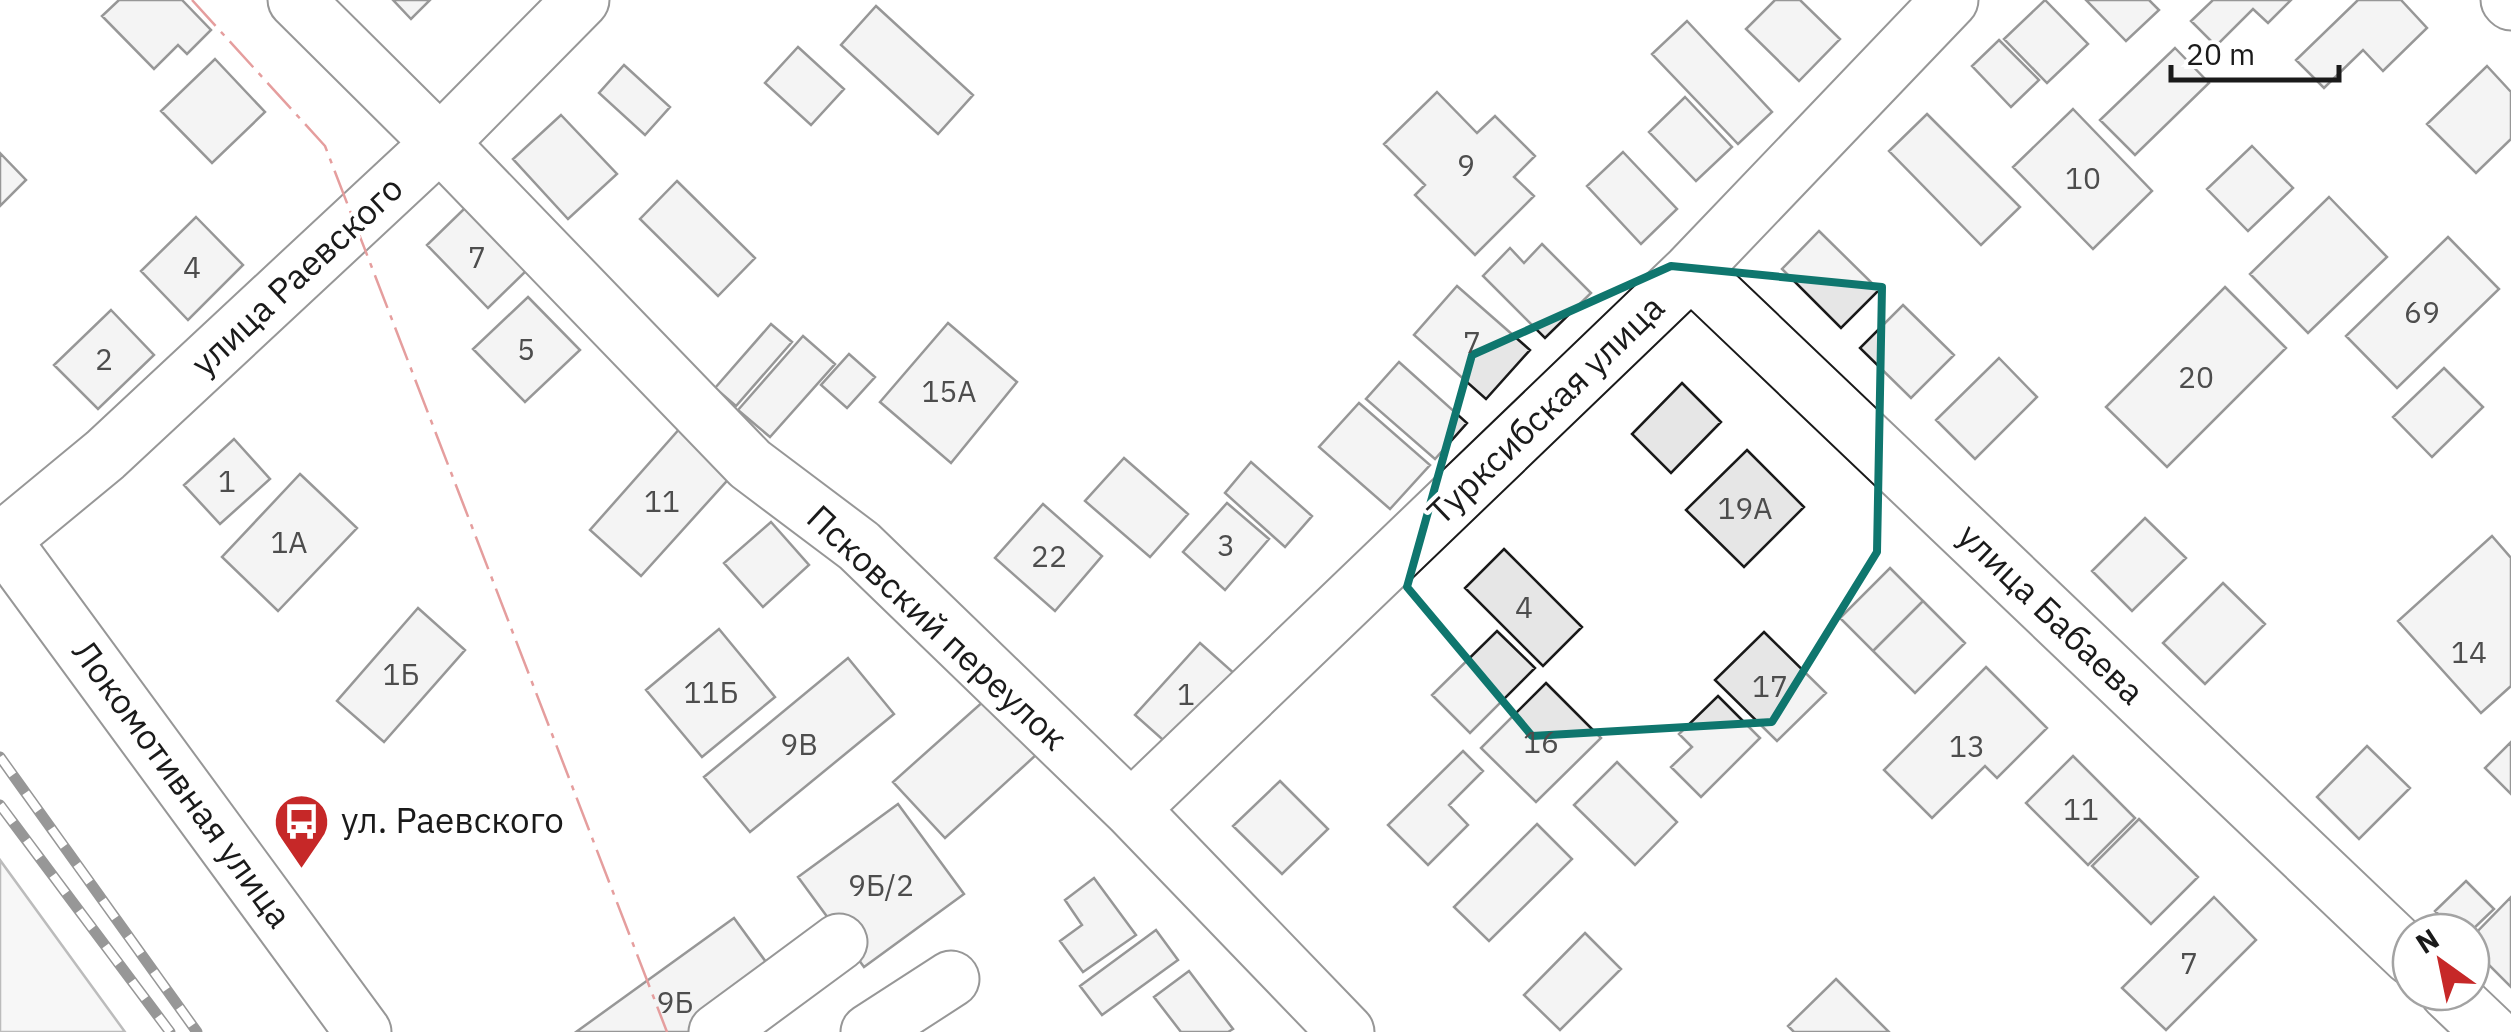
<svg xmlns="http://www.w3.org/2000/svg" width="2511" height="1032" viewBox="0 0 2511 1032" font-family="'IBM Plex Sans',sans-serif">
<style>
.built{fill:#ededed;stroke:#6a6a6a;stroke-width:2.5}
.building{fill:#e6e6e6;stroke:#1a1a1a;stroke-width:2.5}
.lines{fill:none;stroke-linecap:round;stroke-linejoin:round}
.minor-casing{stroke:#1a1a1a;stroke-width:59}
.minor{stroke:#fff;stroke-width:55}
.rail-casing{stroke:#1a1a1a;stroke-width:11}
.rail{stroke:#fff;stroke-width:8;stroke-dasharray:22;stroke-linecap:butt}
.power{stroke:#c62828;stroke-width:2.5;stroke-dasharray:35 8 5 8;stroke-linecap:butt}
.marked{fill:none;stroke:#0f766e;stroke-width:8;stroke-linejoin:round}
.labels{text-anchor:middle;stroke-width:8;stroke-linejoin:round;paint-order:stroke}
.number-label{font-size:30px;fill:#4d4d4d}
.street-label{font-size:35px;fill:#1a1a1a;stroke:#fff}
.poi-label{font-size:35px;fill:#1a1a1a;stroke:#fff;text-anchor:start}
</style>
<rect width="100%" height="100%" fill="#fff"/>
<path class="built" d="M0 860 125 1032H0Z"/>
<path class="building" d="M119 0H182L211 30 187 54 178 45 154 69 102 16Z
M393 0H430L411 19Z
M1775 0H1800L1840 39 1799 81 1746 29Z
M2045 0 2088 44 2047 83 2004 39Z
M2086 0H2149L2159 10 2126 41Z
M2213 0H2291L2268 23 2253 9 2216 46 2191 21Z
M2358 0H2401L2427 28 2383 71 2363 50 2324 88 2296 60Z
M876 6 973 95 938 134 841 45Z
M1687 21 1772 112 1738 144 1652 54Z
M1999 40 2039 80 2011 107 1972 66Z
M798 47 844 89 811 125 765 83Z
M2175 48 2209 83 2135 155 2100 120Z
M215 59 265 112 212 163 161 111Z
M624 65 670 107 645 135 599 93Z
M2487 66 2511 92V139L2476 173 2427 124Z
M1437 92 1477 133 1495 116 1535 156 1514 177 1534 196 1475 255 1415 195 1425 185 1384 144Z
M1685 97 1732 147 1696 181 1649 132Z
M2073 109 2152 191 2093 249 2013 167Z
M1927 114 2020 207 1981 245 1889 151Z
M561 115 617 174 568 219 513 159Z
M2252 146 2293 188 2248 231 2207 189Z
M1623 152 1677 209 1641 244 1587 186Z
M0 153 26 180 0 206Z
M677 181 755 258 718 296 640 219Z
M2329 197 2387 257 2308 333 2250 274Z
M465 208 526 271 488 308 427 245Z
M196 217 243 265 188 320 141 271Z
M1819 231 1879 290 1841 328 1782 269Z
M2448 237 2499 289 2397 388 2346 336Z
M1542 244 1591 293 1545 338 1483 276 1510 248 1524 263Z
M1457 286 1530 350 1486 399 1414 335Z
M2225 287 2286 348 2167 467 2106 407Z
M528 297 580 350 525 402 473 349Z
M1903 305 1954 355 1911 398 1860 348Z
M111 310 154 355 98 409 54 365Z
M948 323 1017 382 951 463 880 402Z
M771 324 792 342 736 406 715 388Z
M803 336 835 364 770 437 738 410Z
M849 354 875 377 847 408 821 385Z
M1999 358 2037 397 1975 459 1936 420Z
M1399 362 1467 423 1435 459 1366 399Z
M2444 368 2483 407 2432 457 2393 417Z
M1682 383 1721 422 1671 473 1632 434Z
M1359 403 1430 465 1390 509 1319 447Z
M682 426 734 473 641 576 590 530Z
M234 439 270 479 220 524 184 485Z
M1747 450 1804 507 1744 567 1686 510Z
M1124 458 1188 514 1150 557 1085 501Z
M1251 462 1312 516 1285 547 1225 493Z
M300 474 357 528 278 611 222 557Z
M1227 503 1269 539 1225 590 1183 552Z
M1043 504 1102 556 1055 611 995 558Z
M2145 518 2186 558 2132 611 2092 571Z
M771 522 809 565 763 607 724 563Z
M2492 536 2511 558V686L2481 713 2398 621Z
M1504 549 1582 627 1543 666 1465 588Z
M1890 568 1923 601 1873 651 1840 618Z
M2223 583 2265 624 2205 684 2163 643Z
M1923 601 1965 643 1915 693 1873 651Z
M418 608 465 650 384 742 337 701Z
M719 629 775 697 702 757 646 690Z
M1497 631 1535 668 1470 733 1432 695Z
M1764 632 1826 693 1777 741 1715 680Z
M1200 643 1236 675 1171 747 1135 715Z
M848 658 894 714 750 832 704 777Z
M1986 667 2047 728 1997 778 1985 766 1932 818 1884 770Z
M1546 683 1601 738 1536 802 1481 748Z
M1718 696 1760 738 1701 797 1671 767 1692 747 1679 734Z
M986 699 1036 755 945 838 893 782Z
M2511 742V794L2485 768Z
M2367 746 2410 788 2359 839 2317 797Z
M1463 751 1483 771 1449 805 1468 825 1428 865 1388 825Z
M2073 756 2135 818 2088 865 2026 803Z
M1617 762 1677 822 1635 865 1574 805Z
M1280 781 1328 829 1282 874 1233 826Z
M898 804 964 894 864 967 798 877Z
M2139 819 2198 877 2151 924 2092 866Z
M1537 824 1572 859 1489 941 1454 907Z
M1094 878 1136 935 1083 972 1060 941 1082 925 1065 900Z
M2466 881 2494 909 2470 932H2456L2435 911Z
M2214 897 2256 940 2166 1030 2122 988Z
M2511 897V987L2471 947V938Z
M734 918 774 973 692 1032H576Z
M1156 930 1178 960 1102 1015 1080 986Z
M1585 933 1621 969 1560 1030 1524 995Z
M1189 971 1233 1029 1228 1032H1181L1154 997Z
M1836 979 1889 1032H1794L1788 1026Z"/>
<g class="lines">
<defs>
<path id="minor" d="M296 0 440 143 750 464 859 546 1131 809 1346 1032
M2509 0 2511 2
M1691 271 2411 957
M0 537 363 1032
M2 540 105 455 440 143 581 0
M1131 809 1691 271 1950 0
M2448 992 2490 1032
M717 1032 839 942
M869 1032 951 979"/>
</defs>
<use href="#minor" class="minor-casing"/>
<use href="#minor" class="minor"/>
<defs>
<path id="rail" d="M0 757 197 1032
M0 805 170 1032"/>
</defs>
<use href="#rail" class="rail-casing"/>
<use href="#rail" class="rail"/>
<path class="power" d="M192 0 325 146 667 1032"/>
</g>
<path d="M0 0H2511V1032H0ZM1671 266 1882 287 1877 552 1772 722 1532 736 1407 587 1472 355Z" fill="#fff" fill-opacity=".55" fill-rule="evenodd"/>
<path class="marked" d="M1671 266 1882 287 1877 552 1772 722 1532 736 1407 587 1472 355Z"/>
<defs>
<symbol id="bus-pin" viewBox="-11 -11 22 30"><path d="M0 17L-7.5 6A9.5 9.5 0 1 1 7.5 6Z" fill="#c62828" stroke="#fff"/><path d="M-5-6H5V4H4V6H2V4H-2V6H-4V4H-5ZM-3.5-4V0h7V-4ZM-3.5 1.2v1.5H-2V1.2ZM2 1.2v1.5H3.5V1.2Z" fill="#fff"/></symbol>
</defs>
<g fill-rule="evenodd">
<use href="#bus-pin" x="270" y="790" width="63" height="86"/>
</g>
<g class="labels">
<g class="number-label">
<text x="1466" y="176">9</text>
<text x="2083" y="189">10</text>
<text x="477" y="268">7</text>
<text x="192" y="278">4</text>
<text x="2422" y="323">69</text>
<text x="1472" y="353">7</text>
<text x="526" y="360">5</text>
<text x="104" y="370">2</text>
<text x="2196" y="388">20</text>
<text x="949" y="402">15А</text>
<text x="227" y="492">1</text>
<text x="662" y="512">11</text>
<text x="1745" y="519">19А</text>
<text x="289" y="553">1А</text>
<text x="1226" y="556">3</text>
<text x="1049" y="567">22</text>
<text x="1524" y="618">4</text>
<text x="2469" y="663">14</text>
<text x="401" y="685">1Б</text>
<text x="1770" y="697">17</text>
<text x="711" y="703">11Б</text>
<text x="1186" y="705">1</text>
<text x="1541" y="753">16</text>
<text x="799" y="755">9В</text>
<text x="1967" y="757">13</text>
<text x="2081" y="820">11</text>
<text x="881" y="896">9Б/2</text>
<text x="2189" y="974">7</text>
<text x="675" y="1013">9Б</text>
</g>
<g class="street-label">
<text transform="translate(297 276) rotate(-43)" y="12">улица Раевского</text>
<text transform="translate(1546 410) rotate(-44)" y="12">Турксибская улица</text>
<text transform="translate(2051 614) rotate(44)" y="12">улица Бабаева</text>
<text transform="translate(937 628) rotate(43)" y="12">Псковский переулок</text>
<text transform="translate(182 784) rotate(54)" y="12">Локомотивная улица</text>
</g>
<g class="poi-label">
<text x="341" y="833">ул. Раевского</text>
</g>
</g>
<g transform="translate(2441 962) rotate(327)"><circle r="48" fill="#ffffff" stroke="#a3a3a3" stroke-width="2.5"/>
<path d="M0-8L18 38L0 25L-18 38Z" fill="#c62828"/>
<text y="-15" font-size="28" font-weight="bold" text-anchor="middle" fill="#1a1a1a">N</text>
</g>
<path d="M2171 65v15h168v-15" fill="none" stroke="#1a1a1a" stroke-width="5"/>
<text x="2186" y="65" font-size="30" fill="#1a1a1a" stroke="#ffffff" stroke-width="8" paint-order="stroke">20 m</text>
</svg>
